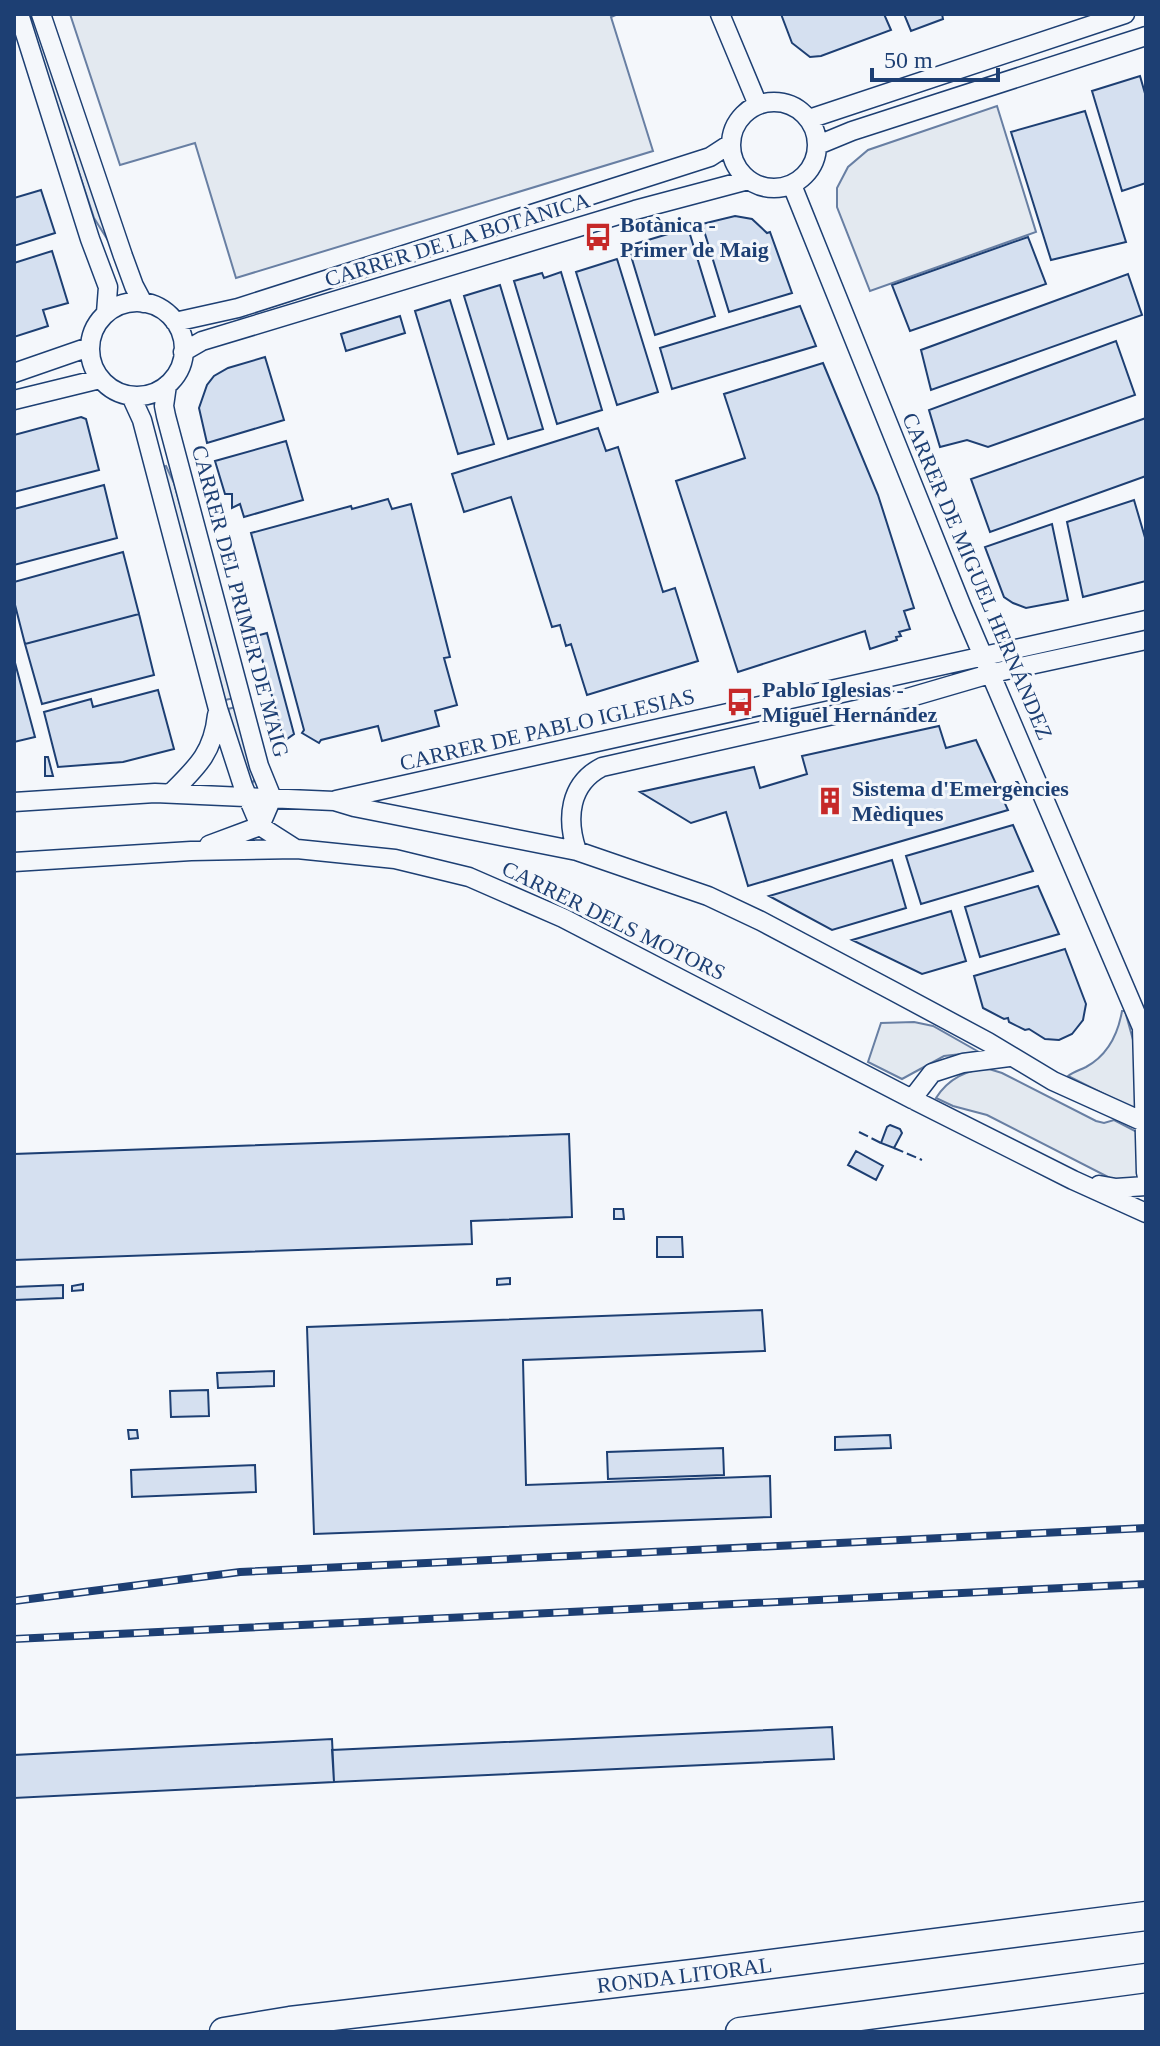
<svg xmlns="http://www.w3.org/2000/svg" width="1160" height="2046" viewBox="0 0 1160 2046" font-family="Georgia,serif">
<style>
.green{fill:#e3e9f0;stroke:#687fa3;stroke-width:2}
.building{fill:#d5e0f0;stroke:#1d3f73;stroke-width:2}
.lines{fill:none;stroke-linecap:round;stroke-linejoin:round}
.minor-casing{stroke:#1d3f73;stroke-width:21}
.highway-casing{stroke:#1d3f73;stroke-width:31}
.minor{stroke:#f4f7fb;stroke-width:18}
.highway{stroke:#f4f7fb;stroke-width:28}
.rail-casing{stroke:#1d3f73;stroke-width:8}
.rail{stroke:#f4f7fb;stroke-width:5;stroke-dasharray:15;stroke-linecap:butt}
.fence{stroke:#1d3f73;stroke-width:2;stroke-dasharray:10 4;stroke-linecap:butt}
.labels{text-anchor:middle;stroke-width:6;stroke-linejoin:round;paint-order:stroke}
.poi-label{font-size:22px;font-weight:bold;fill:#1d3f73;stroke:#f4f7fb;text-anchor:start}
.street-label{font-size:22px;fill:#1d3f73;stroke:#f4f7fb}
</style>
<rect width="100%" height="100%" fill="#f4f7fb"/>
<path class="green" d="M70 14H618L611 17 653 151 236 278 195 143 120 165Z
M31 17 42 34 109 242 94 218 28 18Z
M997 106 1036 232 870 291 837 207V188L848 167 868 150Z
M166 466 174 483 234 698 225 700 163 467Z
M236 707 255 778 252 784 247 780 228 709Z
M1122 1011H1125L1135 1047 1136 1110 1068 1076C1073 1072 1080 1070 1086 1067 1108 1055 1118 1034 1122 1011Z
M914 1022 933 1026 979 1052 944 1056 902 1079 868 1062 881 1023Z
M989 1069 1002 1073 1096 1121 1104 1123 1114 1120 1139 1133 1141 1180 1126 1181 1110 1178 987 1115 953 1106 936 1098C948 1079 967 1069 989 1069Z"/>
<path class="building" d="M781 14H884L891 30 821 56 810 57 792 43Z
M904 14H942L943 19 911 31Z
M1140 76 1146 97V183L1122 191 1092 91Z
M1085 111 1126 242 1051 260 1011 132Z
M41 190 55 233 14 246V198Z
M735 216 752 219 767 233 770 232 792 293 729 312 702 224Z
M735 216 752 219 767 233 770 232 792 293 729 312 702 224Z
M688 228 715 316 655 335 628 246Z
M1028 237 1046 284 910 331 892 285Z
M52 251 68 303 43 310 48 326 14 337V263Z
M617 259 658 392 617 405 576 272Z
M561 272 602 410 557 424 514 281 542 273 544 278Z
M1128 274 1142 315 931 390 921 350Z
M500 285 543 429 508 439 464 296Z
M450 300 494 444 458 454 415 311Z
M800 306 816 346 672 389 660 348Z
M400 316 405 333 346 351 341 334Z
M1116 341 1135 395 988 447 967 440 940 447 929 410Z
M265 357 284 420 207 443 199 408 207 385 214 376 228 368Z
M823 363 878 495 914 608 904 611 910 629 899 632 901 636 896 637 897 640 870 649 865 631 738 672 676 481 745 458 724 394Z
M81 417 86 419 99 470 14 492V435Z
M1146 418V476L990 532 971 479Z
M598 428 606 451 618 447 663 592 675 588 698 661 587 695 571 644 566 646 560 625 552 627 511 497 464 512 452 474Z
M286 441 303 500 244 517 240 504 232 508V494H225L215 461Z
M104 485 117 538 14 565V509Z
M388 499 392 509 411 504 450 657 444 658 457 705 435 711 439 726 382 741 378 726 321 740 319 743 302 733 304 730 251 533 351 506 352 509Z
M1134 500 1146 541V581L1083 597 1067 522Z
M1052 524 1068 600 1026 608 1013 603 1004 597 985 547Z
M123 552 139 614 25 644 14 601V582Z
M139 614 154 675 42 704 25 644Z
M267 633 294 734 284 741 256 636Z
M14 659 35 737 14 742Z
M158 690 174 749 123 762 58 767 44 712 91 699 93 707Z
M939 726 946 748 976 740 1008 810 748 886 726 812 691 823 640 792 754 767 760 788 807 774 802 756Z
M45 757H48L53 776H45Z
M1013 825 1033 871 921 904 906 856Z
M892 860 906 908 832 930 769 896Z
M1038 886 1059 934 980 957 965 907Z
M951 911 966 961 922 974 852 940Z
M1065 949 1086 1004 1083 1020 1072 1034 1059 1040 1045 1039 1029 1029 1025 1030 1009 1022 1008 1018 1004 1019 983 1008 974 976Z
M890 1125 900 1129 902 1133 894 1148 881 1143 887 1127Z
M569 1134 572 1217 471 1221 472 1244 14 1260V1154Z
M856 1151 883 1166 876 1180 848 1165Z
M614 1209H623L624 1219H614Z
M657 1237H682L683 1257H657Z
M510 1278V1284L497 1285V1279Z
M83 1284V1290L72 1291V1286Z
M63 1285V1298L14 1300V1287Z
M762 1310 765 1351 523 1360 526 1485 770 1476 771 1517 314 1534 307 1327Z
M274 1371V1386L218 1388 217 1373Z
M208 1390 209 1416 171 1417 170 1391Z
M128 1430H137L138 1438 129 1439Z
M890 1435 891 1448 835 1450V1437Z
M723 1448 724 1475 608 1479 607 1452Z
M255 1465 256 1492 132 1497 131 1470Z
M832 1727 834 1759 334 1782 332 1750Z
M332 1739 334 1782 14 1798V1755Z"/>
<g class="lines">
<defs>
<path id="minor" d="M19 14 90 239 108 287 106 313
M41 14 123 256 134 286 143 303
M720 14 758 105
M731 145a43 43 0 1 1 86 0a43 43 0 1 1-86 0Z
M809 119 1125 14
M818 145 852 131 1146 36
M792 185 962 607 1146 1037
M90 349a47 47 0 1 1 94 0a47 47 0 1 1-94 0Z
M175 322 238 308 685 165 710 157 730 144
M183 352 202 341 635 210 748 180
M14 373 89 347
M167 385 164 406 166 416 259 766 272 798 260 826 209 845
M131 396 142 420 218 709 243 786 260 826 296 849
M14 400 100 379
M171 793C197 767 213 753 217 715
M336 800 1146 620
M14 802 155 793 334 801 354 807 577 851 708 896 761 921 893 991 988 1042 1053 1081 1146 1123
M577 851C566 819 569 784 602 767L904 699 993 673 1146 640
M14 862 191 851 297 849 395 859 469 877 563 918 912 1099 1073 1180 1146 1213
M1142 1028 1146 1173
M912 1099 932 1073 963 1063 1009 1057
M1099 1185 1116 1188 1146 1186"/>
<g id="highway">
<path id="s1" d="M224 2032 290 2021 701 1973 1146 1916"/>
<path d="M740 2032 1146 1978"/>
</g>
</defs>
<use href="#minor" class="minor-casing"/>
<use href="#highway" class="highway-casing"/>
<use href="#minor" class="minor"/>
<use href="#highway" class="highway"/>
<defs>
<path id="rail" d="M14 1601 240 1572 1146 1528
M14 1639 1146 1584"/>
</defs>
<use href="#rail" class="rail-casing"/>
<use href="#rail" class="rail"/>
<path class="fence" d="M859 1132 881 1143
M894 1148 922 1160"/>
</g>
<defs>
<symbol id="bus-bare" viewBox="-9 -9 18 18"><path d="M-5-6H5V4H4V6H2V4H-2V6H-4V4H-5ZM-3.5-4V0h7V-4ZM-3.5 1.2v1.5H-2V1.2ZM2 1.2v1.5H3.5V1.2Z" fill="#c62828" stroke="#f4f7fb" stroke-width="2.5" paint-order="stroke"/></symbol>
<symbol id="building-bare" viewBox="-9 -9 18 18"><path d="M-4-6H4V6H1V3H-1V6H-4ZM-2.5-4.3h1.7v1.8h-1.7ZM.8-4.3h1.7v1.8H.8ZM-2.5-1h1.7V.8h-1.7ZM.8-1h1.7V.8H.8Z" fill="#c62828" stroke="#f4f7fb" stroke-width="2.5" paint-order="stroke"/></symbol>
</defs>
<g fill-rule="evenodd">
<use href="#bus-bare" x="578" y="217" width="40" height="40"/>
<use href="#bus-bare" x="720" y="682" width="40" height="40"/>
<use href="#building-bare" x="810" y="781" width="40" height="40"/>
</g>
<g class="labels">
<g class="poi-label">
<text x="620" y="232">Botànica -<tspan x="620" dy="25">Primer de Maig</tspan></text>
<text x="762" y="697">Pablo Iglesias -<tspan x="762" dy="25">Miguel Hernández</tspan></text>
<text x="852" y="796">Sistema d'Emergències<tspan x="852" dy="25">Mèdiques</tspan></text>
</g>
<g class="street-label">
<text transform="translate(457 239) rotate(-17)" y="8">CARRER DE LA BOTÀNICA</text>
<text transform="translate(978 576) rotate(67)" y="8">CARRER DE MIGUEL HERNÁNDEZ</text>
<text transform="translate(241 601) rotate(75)" y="8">CARRER DEL PRIMER DE MAIG</text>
<text transform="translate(547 729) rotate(-13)" y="8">CARRER DE PABLO IGLESIAS</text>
<text transform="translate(614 920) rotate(26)" y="8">CARRER DELS MOTORS</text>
<text dy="8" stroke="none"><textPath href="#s1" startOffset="464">RONDA LITORAL</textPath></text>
</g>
</g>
<rect width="1160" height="2046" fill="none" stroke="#1d3f73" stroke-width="32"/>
<path d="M872 68v12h126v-12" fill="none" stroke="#1d3f73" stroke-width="4"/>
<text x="884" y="68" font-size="24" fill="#1d3f73" stroke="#f4f7fb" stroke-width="6" paint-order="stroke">50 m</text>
</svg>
